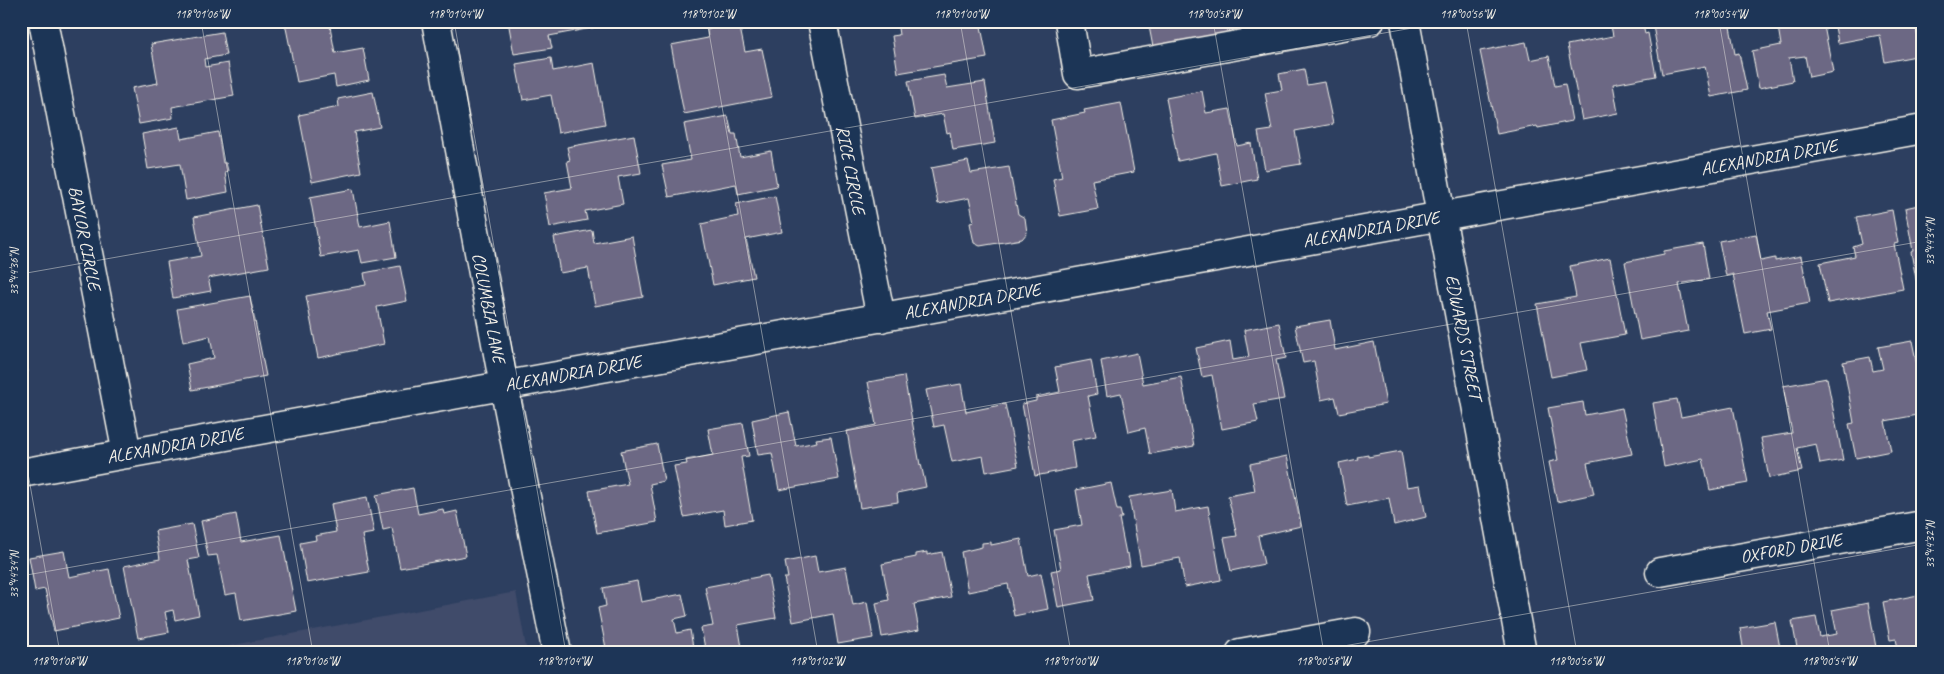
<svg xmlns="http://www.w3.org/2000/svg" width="1944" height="674" viewBox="0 0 1944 674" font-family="Caveat,sans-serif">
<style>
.built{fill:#404b6b}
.building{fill:#6c6784;stroke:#f4f1e8}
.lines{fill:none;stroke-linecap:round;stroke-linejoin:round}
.minor-casing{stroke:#f4f1e8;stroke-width:31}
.minor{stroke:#1d3557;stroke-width:28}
.ticks{fill:none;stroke:#f4f1e8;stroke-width:1;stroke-opacity:0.45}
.labels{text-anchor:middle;stroke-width:4;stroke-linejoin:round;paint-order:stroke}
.street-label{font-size:18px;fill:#f4f1e8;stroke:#1d3557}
.neatline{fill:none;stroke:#f4f1e8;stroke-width:2}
.ticks-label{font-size:12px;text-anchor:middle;fill:#f4f1e8}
</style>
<rect width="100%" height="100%" fill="#2d3f60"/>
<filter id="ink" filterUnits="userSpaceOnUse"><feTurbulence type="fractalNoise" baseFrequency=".02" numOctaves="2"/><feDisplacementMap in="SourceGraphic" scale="10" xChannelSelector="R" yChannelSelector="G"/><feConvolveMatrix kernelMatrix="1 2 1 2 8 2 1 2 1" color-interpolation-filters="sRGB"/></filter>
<g filter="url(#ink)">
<path class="built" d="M516 592 527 653H191Z"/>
<path class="building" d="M151 21H185L152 27Z
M294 21H329L335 53 363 48 369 80 336 87 334 75 297 82 285 23Z
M508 21H612L613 24 549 36 552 48 514 54Z
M897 21H980L987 58 898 73 892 36 899 35Z
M1148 21H1231L1233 32 1153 47Z
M1610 21H1642L1645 34 1648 33 1656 76 1613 84 1618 113 1582 120 1567 45 1613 36Z
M1677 21H1729L1735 54 1739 53 1747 90 1711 97 1705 66 1662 74 1653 26Z
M1777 21H1823L1833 72 1809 77 1805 56 1789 58 1793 81 1759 88 1752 51 1781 45Z
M1834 21 1915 22 1921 55 1885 62 1880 35 1838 43Z
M739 23 745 52 762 49 772 97 684 114 671 45 708 38 707 29Z
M222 32 226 55 204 59 205 67 228 63 234 96 172 107 173 118 139 124 132 88 158 83 151 44Z
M1526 42 1530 60 1549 56 1555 86 1565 84 1572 121 1538 128 1537 126 1497 134 1480 51Z
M551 58 553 71 594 63 605 124 558 133 551 95 523 100 516 64Z
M1304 69 1307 85 1324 82 1333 124 1295 131 1301 164 1265 170 1258 132 1272 130 1265 93 1282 90 1279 74Z
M944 75 947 88 985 82 995 143 953 150 950 132 947 133 943 114 915 119 908 81Z
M1202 91 1206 113 1230 109 1237 146 1251 143 1257 179 1222 186 1216 153 1178 161 1166 98Z
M373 92 380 127 354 132 361 172 312 182 299 115 339 107 338 99Z
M1121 103 1134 172 1092 180 1098 209 1060 216 1053 179 1062 177 1051 120 1085 113 1084 110Z
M728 116 732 134H736L740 157 771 151 777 186 738 194 736 184 669 197 662 165 691 160 684 124Z
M179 127 181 139 218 132 223 163H226L228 171 225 172 228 192 186 200 180 164 148 169 142 134Z
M634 135 641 173 618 177 623 204 585 211 587 220 550 227 544 193 572 188 567 161 570 160 567 147Z
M968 161 971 173 1009 167 1018 214 1025 218 1027 233 1022 239 980 246 974 243 970 223 974 222 969 198 938 204 931 168Z
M353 189 360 227 390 221 396 257 362 263 359 250 321 257 310 197Z
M775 196 782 232 746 239 754 277 713 285 701 224 738 216 736 204Z
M1923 204V311H1922L1911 252 1913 251 1905 208Z
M257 205 269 267 208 278 211 291 173 298 167 262 201 256 194 217Z
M1892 210 1898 243 1894 244 1903 289 1828 303 1820 263 1855 256 1853 247 1862 244 1856 217Z
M592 230 594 243 632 236 643 297 595 306 588 268 560 273 554 237Z
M1756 234 1761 261 1775 258V261L1801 256 1810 303 1767 311 1771 329 1745 334 1733 274 1726 276 1719 241Z
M1703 244 1709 279 1679 284 1688 331 1640 340 1625 262 1664 254V251Z
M1610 258 1625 335 1581 343 1587 370 1551 377 1537 304 1576 297 1570 266Z
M400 266 407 301 377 307 384 344 318 358 306 296 366 285 364 273Z
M250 296 266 376 192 390 187 364 214 358 210 336 183 342 177 309Z
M1330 320 1335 350 1374 342 1386 404 1339 413 1335 397 1321 400 1314 361 1303 363 1295 326Z
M1279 323 1286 358 1276 360 1284 399 1254 404 1258 422 1222 429 1212 375 1202 377 1196 348 1230 341 1233 360 1249 357 1244 330Z
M21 336 28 372 21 373Z
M1912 341 1923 394V414L1885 421 1891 451 1856 458 1849 424 1854 423 1843 362 1870 357 1873 371 1883 369 1878 347Z
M1137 353 1143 384 1181 377 1194 446 1150 454 1145 428 1129 432 1121 393 1107 396 1101 361Z
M1091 360 1097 394 1088 396 1096 436 1071 441 1075 468 1035 476 1022 404 1036 401V397L1060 392 1055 367Z
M904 376 920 465 921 464 926 487 897 493 898 502 860 508 847 431 876 425 868 382Z
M1827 378 1843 460 1820 464 1816 444 1797 448 1802 471 1769 478 1761 438 1792 433 1783 386Z
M961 384 966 412 1005 404 1018 466 986 472 983 456 952 462 944 425 934 427 926 390Z
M1677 399 1681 417 1733 407 1748 483 1710 490 1703 459 1664 467 1653 403Z
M1583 402 1585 415 1622 408 1632 454 1587 463 1594 494 1557 502 1549 462 1558 460 1548 408Z
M789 412 796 446 817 442 816 439 831 437 839 479 779 490 772 453 758 455 752 420Z
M743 423 749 456 741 457 752 520 725 525 723 510 684 517 674 466 687 464 686 460 713 455 708 429Z
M657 444 664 481 650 484 657 522 597 533 589 491 628 484 621 451Z
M1401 451 1407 487 1420 485 1426 517 1394 525 1389 498 1347 506 1339 463 1358 459 1357 457 1368 455V457Z
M1287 456 1301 526 1258 536 1264 564 1231 571 1224 538 1237 536 1228 496 1255 491 1250 464Z
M1111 483 1117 510H1120L1122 518H1119L1126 554 1128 553 1130 566 1089 574 1094 600 1058 607 1051 571 1061 569 1054 530 1082 525 1076 490Z
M413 488 418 514 443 509 444 514 457 511 466 556 400 568 392 528 383 530 376 495Z
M1172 490 1175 512 1208 506 1221 580 1185 587 1180 558 1141 565 1129 497Z
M367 497 374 533 362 535 369 572 307 583 300 543 316 540 315 536 336 532 331 504Z
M236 514 241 542 281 535 296 611 241 621 236 593 225 595 217 555 208 556 201 521Z
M192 524 199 558 188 560 199 615 175 620 173 610 165 612 169 632 138 638 124 566 160 559 155 531Z
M1021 539 1028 576 1041 573 1048 609 1014 616 1008 584 968 592 961 552 982 547V543L991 542V545Z
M64 551 69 577 109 569 119 618 54 631 45 589 35 591 29 557Z
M927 552V555L942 552 951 597 914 604 919 630 882 637 876 603 889 600 882 564 916 557V554Z
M815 556 818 572 846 567 853 605 867 602 873 638 838 644 833 614 793 622 784 578H788L785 562Z
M768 575 776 618 738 625 743 653H706L701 628 713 626 705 587Z
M637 581 641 602 682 594 687 616 674 619 677 633 690 630 694 653H645L644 648 639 649V653H607L598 608 606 606 603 588Z
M1918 595 1923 622V653H1899L1896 639 1890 640 1883 602Z
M21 600 27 627 21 628Z
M1868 603 1877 653H1798L1792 621 1816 617 1820 637 1837 634 1832 610Z
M1775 622 1781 653H1744L1740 628Z"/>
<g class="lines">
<defs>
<path id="minor" d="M43 21 127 454
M436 21 504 386 557 653
M822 21 881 318
M1069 21 1078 74 1370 21
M1405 21 1522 653
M21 473 1923 129
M1660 572 1923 525
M1240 653 1356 632"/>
</defs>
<use href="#minor" class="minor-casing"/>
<use href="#minor" class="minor"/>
</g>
</g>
<path class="ticks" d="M201 21 313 653M454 21 566 653M707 21 818 653M960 21 1071 653M1213 21 1324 653M1466 21 1577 653M1719 21 1830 653M21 274 1452 21M21 434 60 653M21 576 1923 241M1304 653 1923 544"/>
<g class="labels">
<g class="street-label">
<text transform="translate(1769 157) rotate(-10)" y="6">ALEXANDRIA DRIVE</text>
<text transform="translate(851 170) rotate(79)" y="6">RICE CIRCLE</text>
<text transform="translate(1371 229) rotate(-10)" y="6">ALEXANDRIA DRIVE</text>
<text transform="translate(85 238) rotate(79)" y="6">BAYLOR CIRCLE</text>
<text transform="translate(972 301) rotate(-10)" y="6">ALEXANDRIA DRIVE</text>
<text transform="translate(489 308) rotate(79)" y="6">COLUMBIA LANE</text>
<text transform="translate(1464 337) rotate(79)" y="6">EDWARDS STREET</text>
<text transform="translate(573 373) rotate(-10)" y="6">ALEXANDRIA DRIVE</text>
<text transform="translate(175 445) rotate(-10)" y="6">ALEXANDRIA DRIVE</text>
<text transform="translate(1791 548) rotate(-10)" y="6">OXFORD DRIVE</text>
</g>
</g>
<rect width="1944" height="674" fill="none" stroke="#1d3557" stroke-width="55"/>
<rect x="28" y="28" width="1888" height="618" class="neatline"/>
<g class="ticks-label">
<text x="202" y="18">118°01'06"W</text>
<text x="455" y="18">118°01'04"W</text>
<text x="708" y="18">118°01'02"W</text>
<text x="961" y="18">118°01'00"W</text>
<text x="1214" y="18">118°00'58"W</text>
<text x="1467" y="18">118°00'56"W</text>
<text x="1720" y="18">118°00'54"W</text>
<text transform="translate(1930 242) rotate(-90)" y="4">33°44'34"N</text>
<text transform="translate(14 272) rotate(-90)" y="4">33°44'36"N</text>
<text transform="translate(1930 545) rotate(-90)" y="4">33°44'32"N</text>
<text transform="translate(14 575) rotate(-90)" y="4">33°44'34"N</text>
<text x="59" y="665">118°01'08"W</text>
<text x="312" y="665">118°01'06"W</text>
<text x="564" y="665">118°01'04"W</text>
<text x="817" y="665">118°01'02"W</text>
<text x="1070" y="665">118°01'00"W</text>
<text x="1323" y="665">118°00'58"W</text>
<text x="1576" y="665">118°00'56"W</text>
<text x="1829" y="665">118°00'54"W</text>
</g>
</svg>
